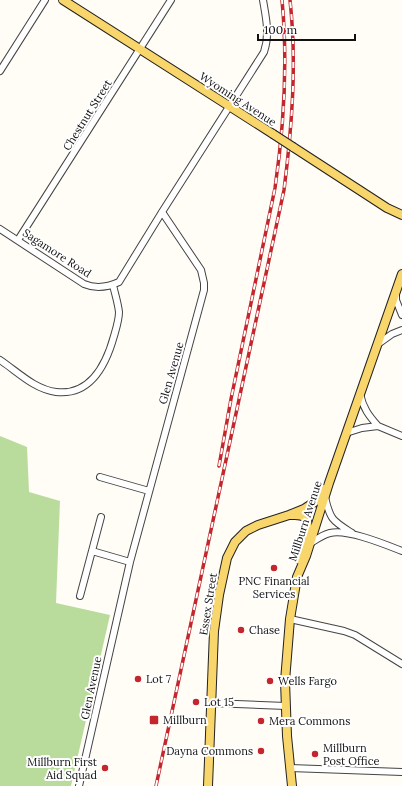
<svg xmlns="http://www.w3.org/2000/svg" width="402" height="786" viewBox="0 0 402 786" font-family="Lora,serif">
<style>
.forest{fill:#b9dc9c}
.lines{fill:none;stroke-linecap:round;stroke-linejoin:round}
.minor-casing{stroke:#444;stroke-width:8}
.major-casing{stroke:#222;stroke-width:10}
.minor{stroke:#fff;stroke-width:6}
.major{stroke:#f9d66b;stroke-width:8}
.rail-casing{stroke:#c4262e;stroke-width:3.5}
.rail{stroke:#fff;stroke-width:2;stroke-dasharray:6;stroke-linecap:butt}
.major-bridge-casing{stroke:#222;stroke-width:10;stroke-linecap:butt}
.major-bridge{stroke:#f9d66b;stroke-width:8}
.poi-dot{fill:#c4262e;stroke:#fff;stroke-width:1.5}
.labels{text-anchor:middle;stroke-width:4;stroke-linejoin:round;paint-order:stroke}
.street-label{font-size:11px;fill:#111;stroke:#fff}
.poi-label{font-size:11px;fill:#111;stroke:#fff;text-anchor:start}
</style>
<rect width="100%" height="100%" fill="#fffdf5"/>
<path class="forest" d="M0 436 27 447 29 492 60 501 56 603 110 615 71 786H0Z"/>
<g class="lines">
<defs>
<path id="minor" d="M0 71 45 0
M0 229 84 284C96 289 108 287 119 282L162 212 264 52C270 34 266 18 263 0
M18 240 171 0
M396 294V300L402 315
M378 344 392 334 402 330
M0 360C18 372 34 389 56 392 90 396 106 365 114 336 116 329 119 320 119 312 118 303 115 294 113 285
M360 394C363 408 369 416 378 426
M346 433 362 428 378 426 402 436
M100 477 149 491
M325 497C330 520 333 521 352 533
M311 543C317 539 322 535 330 533 348 529 384 544 402 551
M92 551 130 562
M80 596 101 517
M290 619 344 631 355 635 402 664
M210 703 286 706
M290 768 402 772
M79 786 130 562 204 290V283L201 270 162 212"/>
<path id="major" d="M63 0 273 134
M293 147 387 208 402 215
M291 515C297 515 303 514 306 519 311 526 302 552 300 560
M208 786 214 631 219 595 227 558 235 542 246 531 258 525 289 515 304 509 316 501 325 489
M292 786 287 736 285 681 290 619 297 577 306 556 329 483 402 274"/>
</defs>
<use href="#minor" class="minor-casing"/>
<use href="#major" class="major-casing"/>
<use href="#minor" class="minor"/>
<use href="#major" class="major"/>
<defs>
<path id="rail" d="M219 466 231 399 275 188C284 126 288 63 282 0
M156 786 284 190C292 127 297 63 290 0"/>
</defs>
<use href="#rail" class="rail-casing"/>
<use href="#rail" class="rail"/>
<defs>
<path id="major-bridge" d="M273 134 293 147"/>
</defs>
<use href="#major-bridge" class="major-bridge-casing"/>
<use href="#major-bridge" class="major-bridge"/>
</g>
<g class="poi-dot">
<circle cx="274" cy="568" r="4"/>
<circle cx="241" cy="630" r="4"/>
<circle cx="138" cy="679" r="4"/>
<circle cx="270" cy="681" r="4"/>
<circle cx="196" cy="702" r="4"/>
<rect x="149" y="715" width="10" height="10" rx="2"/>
<circle cx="261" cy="721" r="4"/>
<circle cx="261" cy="751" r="4"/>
<circle cx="315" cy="754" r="4"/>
<circle cx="105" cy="768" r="4"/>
</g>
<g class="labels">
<g class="street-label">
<text transform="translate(238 99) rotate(33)" y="4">Wyoming Avenue</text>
<text transform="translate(87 115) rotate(-58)" y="4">Chestnut Street</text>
<text transform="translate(57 253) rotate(33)" y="4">Sagamore Road</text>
<text transform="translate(171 373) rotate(-74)" y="4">Glen Avenue</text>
<text transform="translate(305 521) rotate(-72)" y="4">Millburn Avenue</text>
<text transform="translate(208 604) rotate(-81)" y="4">Essex Street</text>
<text transform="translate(91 688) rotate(-78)" y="4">Glen Avenue</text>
</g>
<g class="poi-label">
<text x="274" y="585" text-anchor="middle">PNC Financial<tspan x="274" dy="13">Services</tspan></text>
<text x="249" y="634">Chase</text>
<text x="146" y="683">Lot 7</text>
<text x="278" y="685">Wells Fargo</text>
<text x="204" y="706">Lot 15</text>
<text x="163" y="724">Millburn</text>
<text x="269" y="725">Mera Commons</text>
<text x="323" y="752">Millburn<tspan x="323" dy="13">Post Office</tspan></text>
<text x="253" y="755" text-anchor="end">Dayna Commons</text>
<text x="97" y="766" text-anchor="end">Millburn First<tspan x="97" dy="13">Aid Squad</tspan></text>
</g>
</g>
<path d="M258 34v6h97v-6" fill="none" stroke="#111111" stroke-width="2"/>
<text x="264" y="34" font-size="12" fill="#111111" stroke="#ffffff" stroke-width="3" paint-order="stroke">100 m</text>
</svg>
